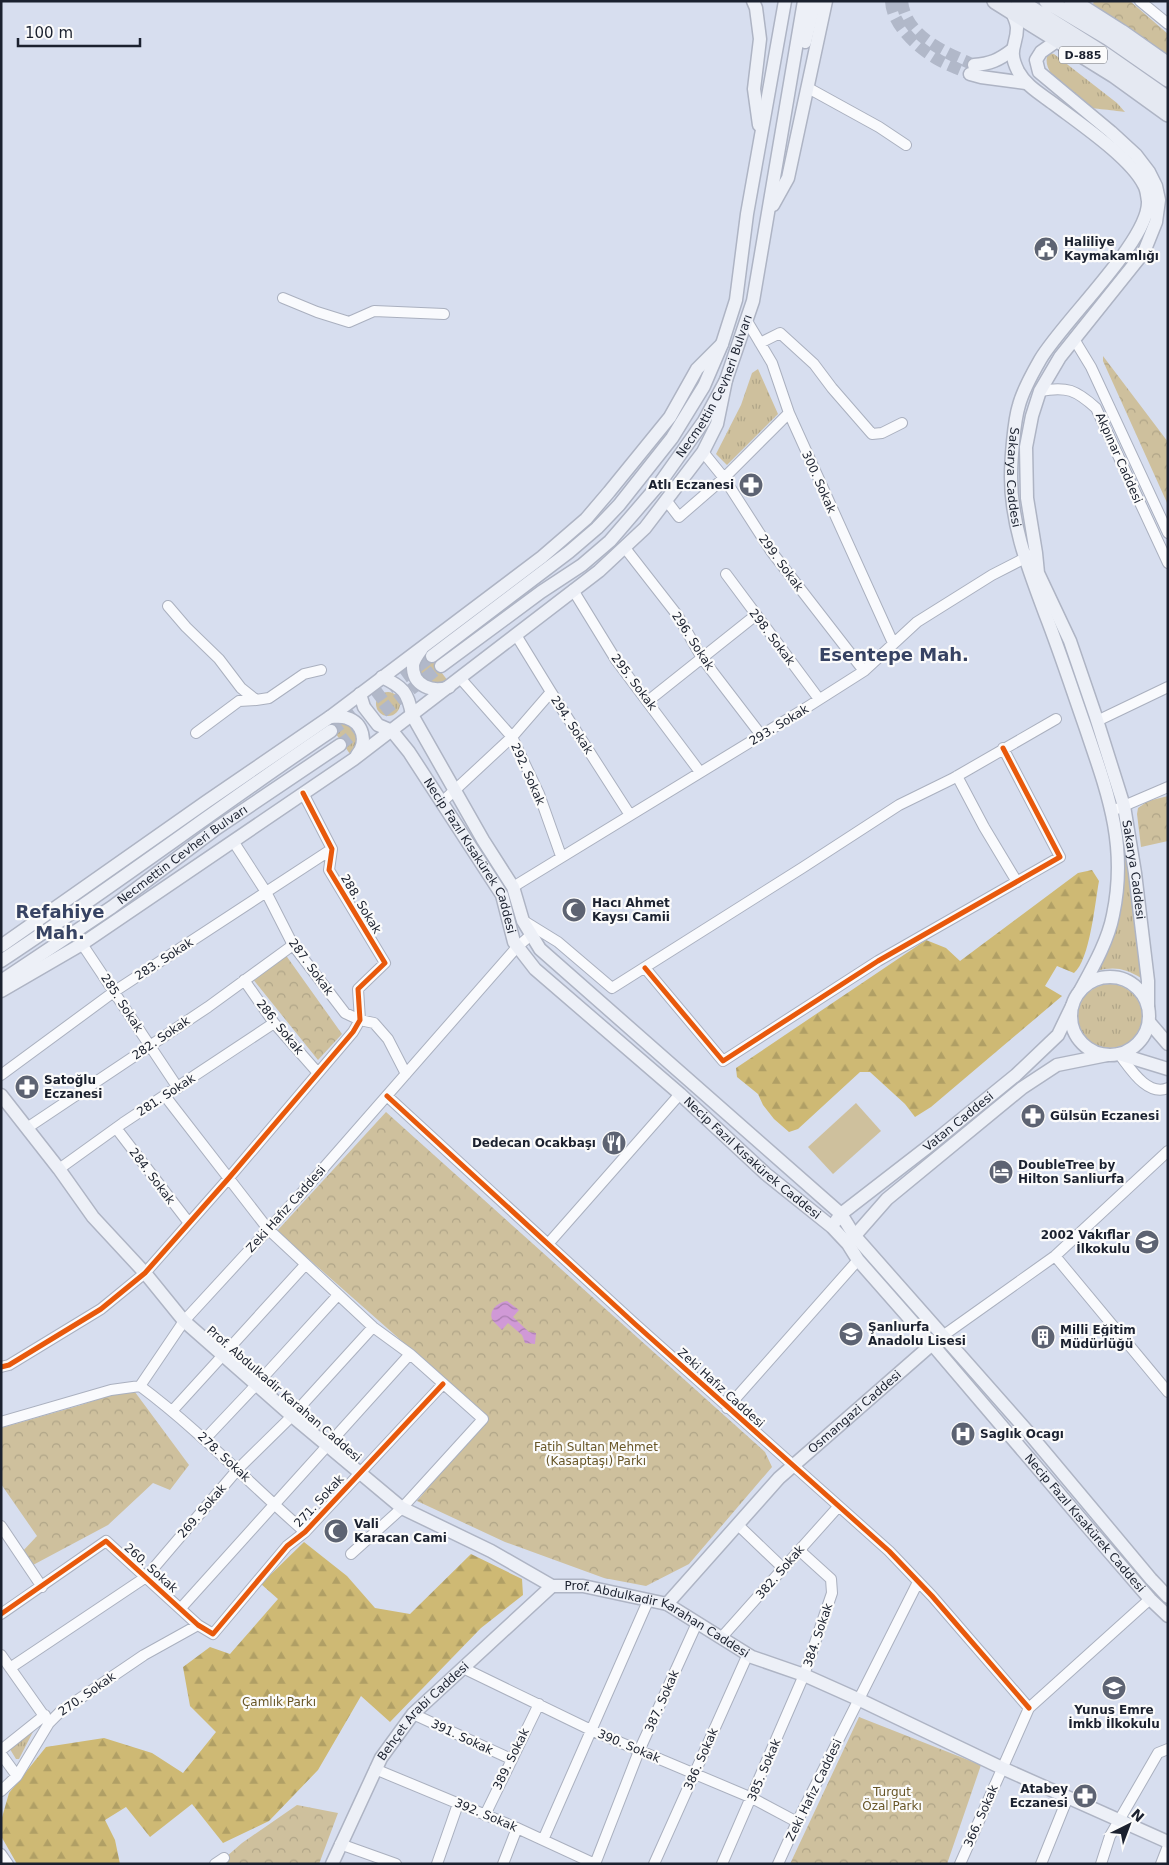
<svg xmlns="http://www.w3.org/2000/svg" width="1169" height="1865" viewBox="0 0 1169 1865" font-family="'DejaVu Sans',sans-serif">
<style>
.grass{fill:url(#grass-tufts)}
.forest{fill:url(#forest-firs)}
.park{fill:url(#park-crowns)}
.garden{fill:#cec09d}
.water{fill:url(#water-waves)}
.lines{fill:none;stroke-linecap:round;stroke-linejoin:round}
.major-tunnel{stroke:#b1b8c9;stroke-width:12;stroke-dasharray:12 6;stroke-linecap:butt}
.minor-casing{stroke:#aab0bf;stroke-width:12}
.major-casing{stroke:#aeb4c4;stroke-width:15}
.highway-casing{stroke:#aeb4c4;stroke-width:18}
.minor{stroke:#f9fafd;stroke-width:10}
.major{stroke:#edf0f7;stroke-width:12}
.highway{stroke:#e5e9f2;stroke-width:15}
.cycleway-casing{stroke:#fbfbfb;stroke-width:8}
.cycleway{stroke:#e8590c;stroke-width:5}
.labels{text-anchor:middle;stroke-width:4.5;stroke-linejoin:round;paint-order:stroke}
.shield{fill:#fbfbfb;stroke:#5e626c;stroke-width:1}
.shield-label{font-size:11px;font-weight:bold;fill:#1b212f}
.poi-label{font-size:12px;font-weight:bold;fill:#1b212f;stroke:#fbfbfb;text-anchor:start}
.street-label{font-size:12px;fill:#1b212f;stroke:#fbfbfb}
.park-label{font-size:12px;fill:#675526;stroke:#fbfbfb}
.district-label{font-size:18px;font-weight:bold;fill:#374363;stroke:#fbfbfb}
</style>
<defs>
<pattern id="grass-tufts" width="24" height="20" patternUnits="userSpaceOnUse" patternTransform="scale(1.25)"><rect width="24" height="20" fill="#cec09d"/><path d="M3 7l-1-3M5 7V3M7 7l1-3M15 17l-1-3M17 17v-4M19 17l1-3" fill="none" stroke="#b0a588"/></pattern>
<pattern id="forest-firs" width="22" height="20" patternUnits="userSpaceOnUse" patternTransform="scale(1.25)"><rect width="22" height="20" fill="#ceb974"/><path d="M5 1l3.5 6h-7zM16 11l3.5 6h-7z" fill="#b09f65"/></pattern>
<pattern id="park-crowns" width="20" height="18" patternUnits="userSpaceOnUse" patternTransform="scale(1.25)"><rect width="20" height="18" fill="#cec09d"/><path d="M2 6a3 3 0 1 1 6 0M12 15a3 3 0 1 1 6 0" fill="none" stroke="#b0a588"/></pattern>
<pattern id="water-waves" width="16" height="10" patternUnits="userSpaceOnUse" patternTransform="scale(1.25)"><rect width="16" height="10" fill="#d099d6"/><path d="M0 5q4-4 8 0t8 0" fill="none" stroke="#a87cae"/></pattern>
</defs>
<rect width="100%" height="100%" fill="#d7deef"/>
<path class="grass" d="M1049 53 1054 54 1117 103 1125 112C1119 111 1089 108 1086 107 1073 99 1037 69 1049 53Z
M758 369 778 414 727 465 716 454 741 405 752 373Z
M426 652 448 681 439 684 426 682 419 672 418 663Z
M376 704a12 12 0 1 1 24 0a12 12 0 1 1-24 0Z
M339 722C356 726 365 740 350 754L329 724Z
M1126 843 1143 977 1141 978C1126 969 1115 966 1097 971L1123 884Z
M1078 1016a32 32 0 1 1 64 0a32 32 0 1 1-64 0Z
M36 1716 38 1722 19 1759H16L5 1741Z"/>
<path class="forest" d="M1092 870 1099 881C1095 902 1090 960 1074 973L1057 966 1045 986 1062 996 931 1107 915 1117 905 1104 870 1072H860L798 1129 789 1132 774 1119 763 1105 758 1094 737 1077 736 1068 926 940 946 948 960 961 1078 873Z
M304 1542 347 1576 375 1608 410 1614 471 1554 522 1579 523 1595 481 1628 390 1722 361 1696 318 1770 269 1821 223 1843 192 1804 150 1837 126 1807 105 1820 115 1840 120 1864H17L1 1836V1821L9 1793 46 1747 104 1738 152 1753 183 1773 216 1732 190 1706 183 1667 210 1647 230 1654 278 1599 261 1584Z"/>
<path class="park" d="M1094 1H1130L1168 34V55L1093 4Z
M1103 356 1168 442V505L1103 361Z
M1168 796V841L1141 847 1137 814 1138 808 1148 801Z
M285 954 342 1034 318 1060 252 978Z
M386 1112 765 1452 772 1467 689 1564 646 1586 604 1578 505 1542 417 1501 488 1417 277 1231Z
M132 1388 189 1465 170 1490 153 1483 108 1525 33 1565 21 1553 37 1536 1 1484V1428L81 1405Z
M859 1717 981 1765 947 1864H790Z
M297 1805 338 1813 319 1864H218L242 1843Z"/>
<path class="garden" d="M856 1103 881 1131 833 1174 808 1147Z"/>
<path class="water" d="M507 1301 519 1310 513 1317 529 1332 536 1333 535 1344 525 1343 522 1335 508 1323 502 1330C499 1327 496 1324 493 1321 487 1311 498 1302 507 1301Z"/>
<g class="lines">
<path class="major-tunnel" d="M891 1C892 25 918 48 937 59 947 65 959 69 970 74
M902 1C906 37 945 52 974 65
M331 731 432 656
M340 745 441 666"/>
<defs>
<path id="minor" d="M1140 1 1168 24
M807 91 810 89 879 127 906 145
M283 298 317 312 349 322 374 311 444 314
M747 321 772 363 789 413 893 643
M1074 339 1091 367 1168 533
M760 343 780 333 814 364 832 388 872 434 882 433 902 423
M1040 391C1067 386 1076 390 1096 408L1168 563
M703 452 724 478 771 551 864 671
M666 500 679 517 724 478 789 413
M625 548 678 616 702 658 761 735
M726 574 819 699
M573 590 616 660 700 772
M168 606 186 627 219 659 241 688 256 700 269 698 304 674 321 670
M516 635 551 692 630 815
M461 679 512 737 539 794 561 856
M648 701 756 615
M1097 721 1168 687
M196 733 239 701 256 700
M957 776 984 827 1017 882
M442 802 512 737 551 692
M1112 811 1168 787
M233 841 266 892 293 945 345 1013 360 1020 374 1023 388 1039 406 1074
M513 887 809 706 864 671 917 622 992 575 1031 555
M524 921 558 942 612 988 802 868 899 805 952 779 1056 719
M82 944 178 1088
M645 968 723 1061 878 961 1060 857 1003 748
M244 980 274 1023 318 1073
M1119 1054C1130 1068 1147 1097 1168 1088
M1 1075 115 991 332 849
M165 1096 268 1229 373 1327 410 1354 483 1419 402 1508 351 1554
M387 1096 635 1324 889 1551 932 1596 1029 1708
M27 1128 208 1007 293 945
M116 1128 189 1223
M59 1169 123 1123 274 1023
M548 1244 680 1094
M1055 1256 1168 1392
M944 1335 1055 1256 1168 1151
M1 1367 9 1365 101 1309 145 1273 228 1179 353 1032 360 1020 358 989 385 963 329 870 332 849 303 793
M140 1386C199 1430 249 1483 305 1532
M727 1408 858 1260
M173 1410 305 1265
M1 1422 111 1390 140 1386 184 1321 299 1196 517 947 531 935
M205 1439 257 1384 338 1295
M738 1525 783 1568
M1 1526 42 1587
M181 1608 410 1354
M1 1614 106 1541 198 1625 213 1634 287 1546 305 1532 443 1384
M721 1638 838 1507
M1 1655 49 1723
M10 1668 146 1577 238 1469 292 1416 373 1327
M463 1668 593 1731 752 1798 797 1822
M413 1714 511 1759
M1 1750 45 1715
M1 1754 17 1776
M375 1769 517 1828 595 1864 639 1751 697 1623
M1 1791 17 1776 49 1723 60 1712 144 1655 198 1625
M485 1815 539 1704
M543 1840 648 1601
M340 1844 396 1864
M1 1854 8 1864
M215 1864 224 1858
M437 1864 458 1804
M503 1864 517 1828
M654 1864 748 1654
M722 1864 804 1675 832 1593 831 1579 799 1550
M778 1864 797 1822 918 1582
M960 1864 1029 1708 1150 1599
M1041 1864 1068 1797
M1101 1864 1110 1836 1158 1753 1168 1749
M1161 1864 1168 1846"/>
<g id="major">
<path d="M753 1 756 8 760 39 754 89 759 125"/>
<path id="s1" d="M1012 12C1014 17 1017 23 1017 28 1017 46 1007 49 1018 71 1026 86 1041 94 1054 104 1079 123 1131 158 1144 185 1147 190 1147 196 1148 201 1150 240 1062 322 1040 360 1032 374 1023 390 1019 405 1014 421 1011 460 1011 477 1011 526 1029 570 1046 616 1060 652 1072 689 1085 726 1107 791 1128 844 1113 915 1108 941 1093 967 1080 991"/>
<path id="s2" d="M1058 40 1041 52 1036 60 1039 72 1111 132 1136 155 1149 172 1156 186 1159 200 1156 222 1144 252 1060 357 1040 391 1032 416 1026 447 1027 498 1036 553 1038 573 1070 641 1095 714 1124 806 1135 873 1148 981V1006"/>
<path d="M805 42 815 1"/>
<path d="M974 65C990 64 999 60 1012 50"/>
<path d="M970 74 981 77 1026 83"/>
<path d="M773 205 788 178 826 1"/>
<path d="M421 650C418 654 414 660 413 665 412 686 433 693 449 687"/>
<path d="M432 656 569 552 597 528 619 505 672 438 704 386 722 344 736 300 747 214 785 1"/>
<path id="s3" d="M441 666 541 592 582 565 610 541 660 483 704 421 726 380 753 301 804 1"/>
<path d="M382 677C403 687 408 692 412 715L483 840 513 887 523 921 540 949 841 1214 854 1235 1028 1432 1151 1579 1168 1597"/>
<path id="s4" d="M360 694 364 707 378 725 392 731 409 752 502 895 514 942 535 969 680 1094 766 1174 832 1227 848 1244 858 1260 932 1344 1086 1525 1150 1599 1168 1616"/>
<path d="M330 717C336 717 342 716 347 718 363 723 368 742 357 755"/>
<path d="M1 946 206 802 330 717 542 557 586 519 609 492 670 417 697 369 722 344"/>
<path d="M1 961C113 887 220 806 331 731"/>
<circle cx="1110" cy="1016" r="39"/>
<path id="s5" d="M1 981 112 907 217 828 340 745"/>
<path d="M1 991 82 944 354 759 599 571 645 528 703 452 717 424 726 380"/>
<path d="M1149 1022 1168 1044"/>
<path d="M1119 1054 1168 1069"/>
<path id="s6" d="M1 1095 59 1169 93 1217 145 1273 184 1321 292 1416 402 1508 491 1551 552 1586H583L667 1604 752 1657 804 1675 860 1700 1002 1768 1168 1842"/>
<path id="s7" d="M836 1221 841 1214 925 1149 1016 1075 1058 1035 1072 1006"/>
<path d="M851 1240 887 1199 1022 1088 1057 1065 1107 1055"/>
<path id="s8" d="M667 1604 779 1478 938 1339"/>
<path id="s9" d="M332 1864 381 1758 413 1714 552 1586"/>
</g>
<path id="highway" d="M995 1 1114 75 1168 114
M1019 1 1102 53 1168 99
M1047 1 1109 38 1168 79
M1072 1 1121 32 1168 65"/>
</defs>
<use href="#minor" class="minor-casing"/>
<use href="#major" class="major-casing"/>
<use href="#highway" class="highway-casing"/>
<use href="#minor" class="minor"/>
<use href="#major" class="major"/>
<use href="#highway" class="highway"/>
<defs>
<path id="cycleway" d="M645 968 723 1061 878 961 1060 857 1003 748
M387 1096 635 1324 889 1551 932 1596 1029 1708
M1 1367 9 1365 101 1309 145 1273 228 1179 353 1032 360 1020 358 989 385 963 329 870 332 849 303 793
M1 1614 106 1541 198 1625 213 1634 287 1546 305 1532 443 1384"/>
</defs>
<use href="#cycleway" class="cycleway-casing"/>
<use href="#cycleway" class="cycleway"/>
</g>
<defs>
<symbol id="civic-disc" viewBox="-11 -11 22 22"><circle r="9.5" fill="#5d6372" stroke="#fbfbfb"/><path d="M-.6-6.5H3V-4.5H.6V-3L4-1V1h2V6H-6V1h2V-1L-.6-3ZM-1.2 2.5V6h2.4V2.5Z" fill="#fff"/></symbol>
<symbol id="pharmacy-disc" viewBox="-11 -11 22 22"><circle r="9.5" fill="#5d6372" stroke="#fbfbfb"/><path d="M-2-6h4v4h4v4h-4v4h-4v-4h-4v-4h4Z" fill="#fff"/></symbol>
<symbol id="mosque-disc" viewBox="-11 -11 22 22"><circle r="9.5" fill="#5d6372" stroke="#fbfbfb"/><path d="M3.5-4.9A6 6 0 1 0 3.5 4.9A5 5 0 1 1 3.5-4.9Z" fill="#fff"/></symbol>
<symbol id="restaurant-disc" viewBox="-11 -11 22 22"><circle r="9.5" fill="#5d6372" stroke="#fbfbfb"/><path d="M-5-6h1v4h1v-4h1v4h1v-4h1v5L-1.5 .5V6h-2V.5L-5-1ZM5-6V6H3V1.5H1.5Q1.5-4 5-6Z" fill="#fff"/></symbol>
<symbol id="hotel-disc" viewBox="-11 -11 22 22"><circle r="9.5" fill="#5d6372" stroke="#fbfbfb"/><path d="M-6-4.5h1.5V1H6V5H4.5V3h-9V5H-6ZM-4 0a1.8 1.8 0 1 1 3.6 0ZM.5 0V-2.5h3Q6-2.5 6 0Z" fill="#fff"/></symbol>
<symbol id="school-disc" viewBox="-11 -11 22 22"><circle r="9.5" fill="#5d6372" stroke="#fbfbfb"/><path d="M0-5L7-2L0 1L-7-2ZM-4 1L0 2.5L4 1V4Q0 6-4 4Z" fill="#fff"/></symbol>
<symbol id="building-disc" viewBox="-11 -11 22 22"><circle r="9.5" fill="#5d6372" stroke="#fbfbfb"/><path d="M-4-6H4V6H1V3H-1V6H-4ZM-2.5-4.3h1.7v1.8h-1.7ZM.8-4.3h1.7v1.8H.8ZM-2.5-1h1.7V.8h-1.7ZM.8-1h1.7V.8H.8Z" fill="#fff"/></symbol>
<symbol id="hospital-disc" viewBox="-11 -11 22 22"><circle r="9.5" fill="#5d6372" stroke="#fbfbfb"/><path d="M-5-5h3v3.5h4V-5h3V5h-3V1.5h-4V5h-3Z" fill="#fff"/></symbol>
</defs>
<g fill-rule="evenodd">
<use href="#civic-disc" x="1032" y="235" width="28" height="28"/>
<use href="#pharmacy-disc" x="737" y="471" width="28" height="28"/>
<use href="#mosque-disc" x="560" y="896" width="28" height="28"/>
<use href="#pharmacy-disc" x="13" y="1073" width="28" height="28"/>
<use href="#pharmacy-disc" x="1019" y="1102" width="28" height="28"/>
<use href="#restaurant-disc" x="600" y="1129" width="28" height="28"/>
<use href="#hotel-disc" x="987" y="1158" width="28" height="28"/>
<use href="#school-disc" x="1133" y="1228" width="28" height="28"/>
<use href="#school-disc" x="837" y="1320" width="28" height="28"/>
<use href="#building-disc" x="1029" y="1323" width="28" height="28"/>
<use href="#hospital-disc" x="949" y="1420" width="28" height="28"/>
<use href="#mosque-disc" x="322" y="1517" width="28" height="28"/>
<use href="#school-disc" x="1100" y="1674" width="28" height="28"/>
<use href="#pharmacy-disc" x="1071" y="1782" width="28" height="28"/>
</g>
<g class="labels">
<rect class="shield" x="1059" y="46.5" width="48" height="17" rx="4"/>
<g class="shield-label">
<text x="1083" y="59">D-885</text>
</g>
<g class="poi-label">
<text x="1064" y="246">Haliliye<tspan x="1064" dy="14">Kaymakamlığı</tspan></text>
<text x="734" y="489" text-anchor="end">Atlı Eczanesi</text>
<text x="592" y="907">Hacı Ahmet<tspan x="592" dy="14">Kaysı Camii</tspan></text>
<text x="44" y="1084">Satoğlu<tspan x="44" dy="14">Eczanesi</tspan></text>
<text x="1050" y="1120">Gülsün Eczanesi</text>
<text x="596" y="1147" text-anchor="end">Dedecan Ocakbaşı</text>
<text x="1018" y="1169">DoubleTree by<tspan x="1018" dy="14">Hilton Sanliurfa</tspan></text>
<text x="1130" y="1239" text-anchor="end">2002 Vakıflar<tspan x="1130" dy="14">İlkokulu</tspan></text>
<text x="868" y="1331">Şanlıurfa<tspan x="868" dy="14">Anadolu Lisesi</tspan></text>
<text x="1060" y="1334">Milli Eğitim<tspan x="1060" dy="14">Müdürlüğü</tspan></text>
<text x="980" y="1438">Saglık Ocagı</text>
<text x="354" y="1528">Vali<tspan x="354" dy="14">Karacan Cami</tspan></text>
<text x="1114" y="1714" text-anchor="middle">Yunus Emre<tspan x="1114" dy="14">İmkb İlkokulu</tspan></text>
<text x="1068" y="1793" text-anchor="end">Atabey<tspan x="1068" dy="14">Eczanesi</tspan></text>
</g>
<g class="street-label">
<text dy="4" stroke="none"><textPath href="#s3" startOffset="399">Necmettin Cevheri Bulvarı</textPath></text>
<text transform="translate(1119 458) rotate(66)" y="4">Akpınar Caddesi</text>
<text dy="4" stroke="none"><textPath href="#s1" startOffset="566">Sakarya Caddesi</textPath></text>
<text transform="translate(819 482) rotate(66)" y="4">300. Sokak</text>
<text transform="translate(781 563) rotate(54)" y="4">299. Sokak</text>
<text transform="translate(772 637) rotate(53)" y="4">298. Sokak</text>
<text transform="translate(693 641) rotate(57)" y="4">296. Sokak</text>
<text transform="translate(634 682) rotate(53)" y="4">295. Sokak</text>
<text transform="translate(572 725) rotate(57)" y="4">294. Sokak</text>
<text transform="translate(779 725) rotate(-31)" y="4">293. Sokak</text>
<text transform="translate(528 774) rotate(66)" y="4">292. Sokak</text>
<text dy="4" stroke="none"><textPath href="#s5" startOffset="221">Necmettin Cevheri Bulvarı</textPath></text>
<text dy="4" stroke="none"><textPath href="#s4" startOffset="200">Necip Fazıl Kısakürek Caddesi</textPath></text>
<text dy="4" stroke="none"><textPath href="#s2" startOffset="948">Sakarya Caddesi</textPath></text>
<text transform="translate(361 904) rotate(59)" y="4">288. Sokak</text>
<text transform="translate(164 959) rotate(-33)" y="4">283. Sokak</text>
<text transform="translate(311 967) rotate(54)" y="4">287. Sokak</text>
<text transform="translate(122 1003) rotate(57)" y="4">285. Sokak</text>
<text transform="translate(280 1027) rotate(51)" y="4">286. Sokak</text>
<text transform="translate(161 1038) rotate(-34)" y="4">282. Sokak</text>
<text transform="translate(166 1095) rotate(-33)" y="4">281. Sokak</text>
<text dy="4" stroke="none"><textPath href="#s7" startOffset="158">Vatan Caddesi</textPath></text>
<text dy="4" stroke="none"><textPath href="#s4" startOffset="620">Necip Fazıl Kısakürek Caddesi</textPath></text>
<text transform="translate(152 1176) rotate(53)" y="4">284. Sokak</text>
<text transform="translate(286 1209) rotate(-48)" y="4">Zeki Hafız Caddesi</text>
<text transform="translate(721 1388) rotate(42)" y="4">Zeki Hafız Caddesi</text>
<text transform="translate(284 1394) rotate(41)" y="4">Prof. Abdulkadir Karahan Caddesi</text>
<text dy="4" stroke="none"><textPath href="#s8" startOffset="269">Osmangazi Caddesi</textPath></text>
<text transform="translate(224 1457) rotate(43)" y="4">278. Sokak</text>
<text transform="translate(319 1501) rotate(-47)" y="4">271. Sokak</text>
<text transform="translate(202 1511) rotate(-49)" y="4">269. Sokak</text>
<text dy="4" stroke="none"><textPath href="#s4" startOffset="1115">Necip Fazıl Kısakürek Caddesi</textPath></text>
<text transform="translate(151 1568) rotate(42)" y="4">260. Sokak</text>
<text transform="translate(780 1572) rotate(-49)" y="4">382. Sokak</text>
<text dy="4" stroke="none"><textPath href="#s6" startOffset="860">Prof. Abdulkadir Karahan Caddesi</textPath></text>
<text transform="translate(818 1635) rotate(-71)" y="4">384. Sokak</text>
<text transform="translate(87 1694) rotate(-35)" y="4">270. Sokak</text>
<text transform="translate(662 1701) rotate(-66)" y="4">387. Sokak</text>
<text dy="4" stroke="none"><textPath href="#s9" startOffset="180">Behçet Arabi Caddesi</textPath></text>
<text transform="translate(462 1737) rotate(25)" y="4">391. Sokak</text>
<text transform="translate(629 1746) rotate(23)" y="4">390. Sokak</text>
<text transform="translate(511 1759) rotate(-64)" y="4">389. Sokak</text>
<text transform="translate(701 1759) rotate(-66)" y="4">386. Sokak</text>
<text transform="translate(764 1770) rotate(-67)" y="4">385. Sokak</text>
<text transform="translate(814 1790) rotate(-64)" y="4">Zeki Hafız Caddesi</text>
<text transform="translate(486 1815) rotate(23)" y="4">392. Sokak</text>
<text transform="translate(981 1816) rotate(-66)" y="4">366. Sokak</text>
</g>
<g class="park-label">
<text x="596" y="1451">Fatih Sultan Mehmet<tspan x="596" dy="14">(Kasaptaşı) Parkı</tspan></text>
<text x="279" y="1706">Çamlık Parkı</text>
<text x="892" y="1796">Turgut<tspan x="892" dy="14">Özal Parkı</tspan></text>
</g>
<g class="district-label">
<text x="894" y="661">Esentepe Mah.</text>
<text x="60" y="918">Refahiye<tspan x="60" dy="21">Mah.</tspan></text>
</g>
</g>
<rect width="1169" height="1865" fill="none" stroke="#1b212f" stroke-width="5"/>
<g transform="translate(1129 1825) rotate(42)" stroke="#fbfbfb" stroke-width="4" paint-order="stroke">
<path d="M0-4L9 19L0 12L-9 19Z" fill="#1b212f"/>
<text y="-8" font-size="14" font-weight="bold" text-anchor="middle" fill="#1b212f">N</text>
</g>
<path d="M18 38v8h122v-8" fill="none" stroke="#1b212f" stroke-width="2.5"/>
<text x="25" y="38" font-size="15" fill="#1b212f" stroke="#fbfbfb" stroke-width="4" paint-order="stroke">100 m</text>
</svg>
